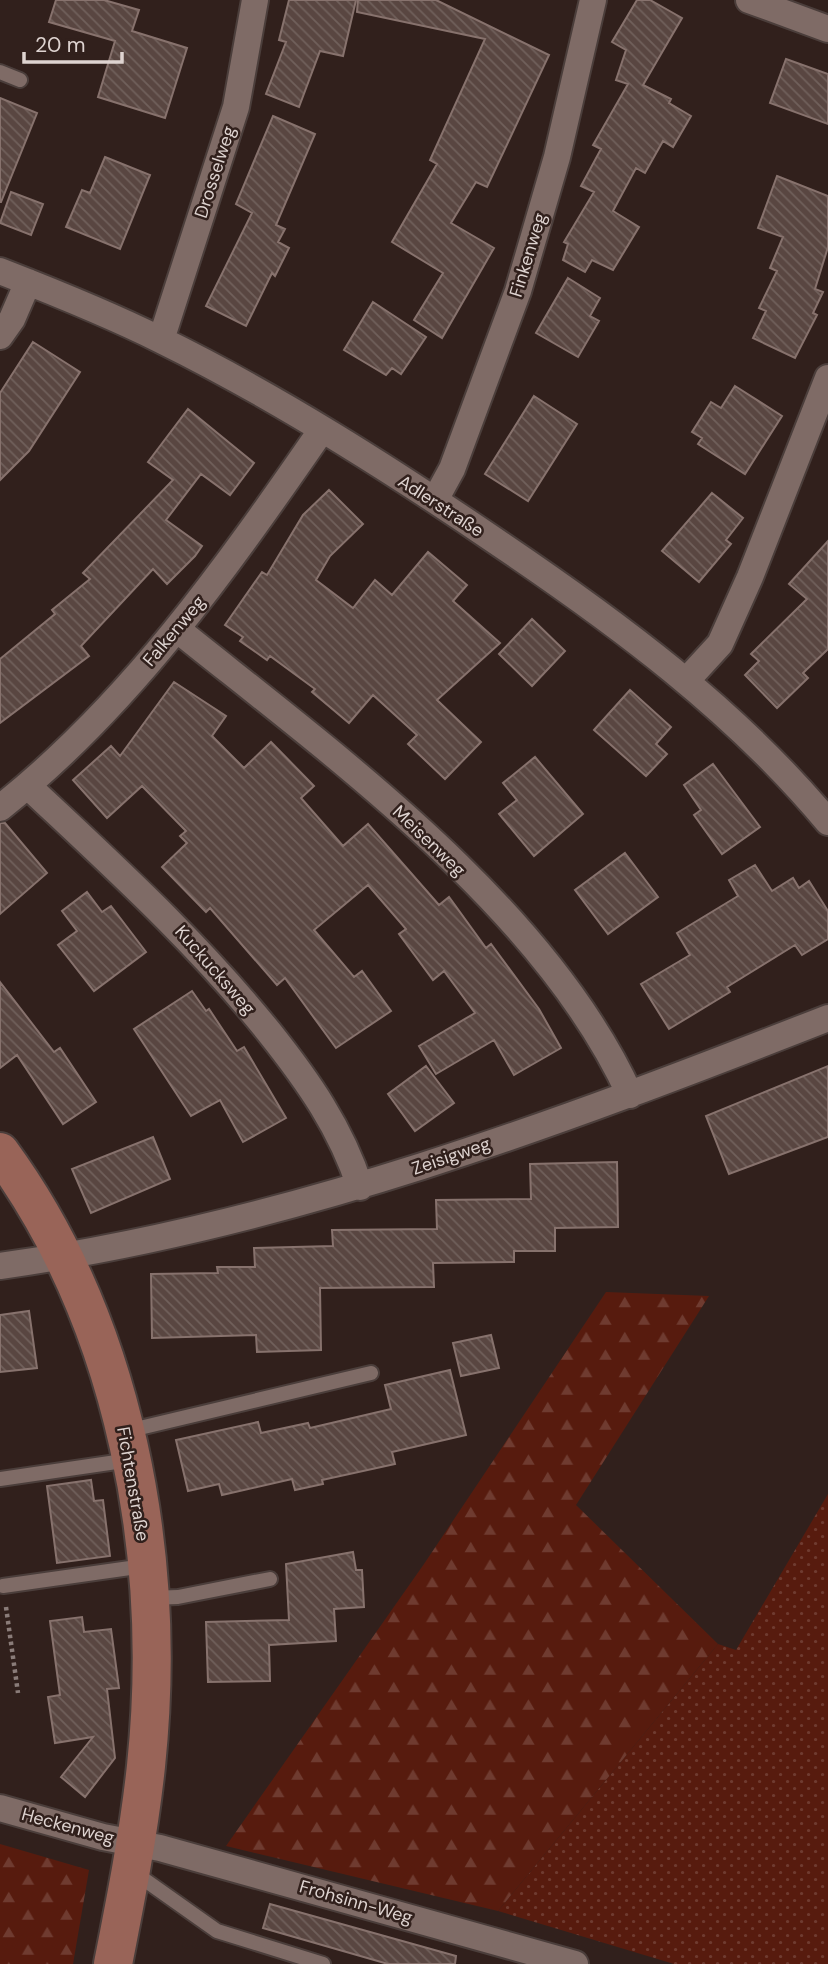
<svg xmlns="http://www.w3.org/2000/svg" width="828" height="1964" viewBox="0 0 828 1964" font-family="'DM Sans',sans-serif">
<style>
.grass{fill:url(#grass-dots)}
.forest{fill:url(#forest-firs)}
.building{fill:url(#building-back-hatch);stroke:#87726d;stroke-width:2}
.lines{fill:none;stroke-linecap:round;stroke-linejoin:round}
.lane-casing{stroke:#4b3e3b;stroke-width:18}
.street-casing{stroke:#4b3e3b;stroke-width:30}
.secondary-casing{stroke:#4b3e3b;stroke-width:42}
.path{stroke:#8a7c79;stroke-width:4.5;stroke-dasharray:3.5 3.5;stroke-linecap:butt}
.lane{stroke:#7f6b66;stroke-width:14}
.street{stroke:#7f6b66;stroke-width:26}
.secondary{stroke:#996458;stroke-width:38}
.labels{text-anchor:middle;stroke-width:5;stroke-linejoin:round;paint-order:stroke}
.street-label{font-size:18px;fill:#ded3d0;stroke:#31201c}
</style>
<defs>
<pattern id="grass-dots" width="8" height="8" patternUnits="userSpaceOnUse" patternTransform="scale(1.75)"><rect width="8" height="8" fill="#571b0e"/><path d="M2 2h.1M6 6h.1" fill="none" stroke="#6f3b30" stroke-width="1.8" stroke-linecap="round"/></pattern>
<pattern id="forest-firs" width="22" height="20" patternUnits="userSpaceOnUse" patternTransform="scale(1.75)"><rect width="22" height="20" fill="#571b0e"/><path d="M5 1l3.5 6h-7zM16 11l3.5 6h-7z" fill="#6f3b30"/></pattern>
<pattern id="building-back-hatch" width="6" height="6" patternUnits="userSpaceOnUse" patternTransform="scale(1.75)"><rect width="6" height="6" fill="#594641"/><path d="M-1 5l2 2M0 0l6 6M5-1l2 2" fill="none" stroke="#70605b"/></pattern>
</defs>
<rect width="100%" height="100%" fill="#31201c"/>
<path class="grass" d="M828 1494V1964H674L498 1911 718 1644 736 1650Z"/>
<path class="forest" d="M606 1292 709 1296 576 1505 718 1644 498 1911 226 1846 424 1564Z
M0 1844 89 1870 73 1964H0Z"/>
<path class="building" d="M56 0H104L139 10 132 31 187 48 165 118 98 97 115 41 49 22Z
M289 0H356L343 56 320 51 299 107 266 94 286 42 279 40Z
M358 0H436L549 55 487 187 476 182 451 223 494 248 442 338 414 320 443 273 392 242 437 164 430 160 485 39 357 12Z
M637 0H650L682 18 643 85 671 99 669 103 691 116 673 147 663 141 645 173 636 168 613 211 639 227 613 270 592 260 585 272 563 260 568 244 564 242 594 192 581 186 601 149 593 145 628 84 616 80 626 50 612 42Z
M786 59 828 74V124L770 103Z
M0 98 37 113 1 202H0Z
M273 116 315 134 276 225 285 229 278 242 289 248 275 276 272 273 246 326 206 306 252 213 236 204Z
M105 157 150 175 120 249 66 227 82 190 90 193Z
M777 176 828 196V247L815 289 823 292 813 313 817 315 795 358 753 338 766 311 759 308 777 271 770 268 783 237 758 228Z
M11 192 43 204 31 235 0 223Z
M568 278 600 298 590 316 599 321 578 357 536 333Z
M373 302 426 337 401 374 392 368 386 375 344 350Z
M33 342 80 372 29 451 0 480V393Z
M735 386 782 416 745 474 698 444 702 438 692 432 711 402 721 408Z
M534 396 577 424 528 501 485 474Z
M188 409 254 463 230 495 201 474 166 520 202 546 195 556 167 584 153 569 81 646 89 656 0 723V659L55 614 52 610 90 579 83 573 173 480 148 462Z
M329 490 363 524 330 556 316 580 353 608 375 580 392 595 428 552 467 585 453 601 500 643 437 700 481 742 445 779 408 744 417 735 373 695 349 723 312 692 315 689 270 656 267 660 240 641 243 637 225 625 262 572 267 575 303 515Z
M712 493 743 518 726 540 731 544 699 582 662 551Z
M828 541V649L803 673 808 678 777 708 745 675 759 661 751 654 807 599 789 584Z
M532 619 565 651 532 686 499 654Z
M174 682 226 716 212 736 244 768 271 742 314 786 301 798 343 846 368 824 439 905 449 897 486 948 491 944 539 1009 561 1048 514 1075 494 1040 436 1074 419 1046 475 1013 444 971 433 980 399 934 406 929 368 885 314 930 354 977 362 971 391 1011 336 1048 285 978 277 985 210 908 206 912 162 867 187 843 180 836 186 831 142 786 107 818 73 780 111 746 120 756Z
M630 690 671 727 656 744 667 754 646 776 594 730Z
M535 757 583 814 534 856 499 814 517 800 503 783Z
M713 764 760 827 722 854 694 815 701 810 684 785Z
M0 823H5L47 873 0 914Z
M625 853 658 897 608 934 575 890Z
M755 865 772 891 793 878 799 888 809 881 828 911V939L802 955 795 945 727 987 730 992 669 1029 641 984 690 955 677 933 738 896 729 880Z
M87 892 102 912 111 906 146 952 94 991 58 945 77 931 62 911Z
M0 982 54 1052 60 1048 96 1102 63 1124 17 1055 0 1068Z
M192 991 206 1011 209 1009 237 1051 244 1047 286 1118 243 1142 220 1100 191 1116 134 1029Z
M426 1066 454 1103 415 1131 388 1094Z
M828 1066V1137L729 1174 706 1116Z
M153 1137 170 1179 91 1213 72 1169Z
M617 1162 618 1227 555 1228V1251H514V1262L433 1263 434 1287 320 1288 321 1350 257 1352 256 1335 152 1338 151 1274 218 1273 217 1267H255L254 1248 333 1246 332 1230 437 1229 436 1200 531 1199 530 1164Z
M29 1311 37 1368 0 1372V1315Z
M491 1335 499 1368 461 1376 453 1343Z
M450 1370 466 1435 392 1452 395 1464 322 1480 323 1484 295 1490 292 1479 222 1495 219 1484 188 1491 176 1440 258 1422 261 1433 308 1423 310 1428 391 1409 385 1385Z
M91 1480 94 1501 103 1500 110 1556 57 1563 47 1486Z
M353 1552 356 1570H362L364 1607 334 1609 336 1641 269 1645 270 1681 208 1682 206 1622 289 1620 286 1564Z
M82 1617 84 1632 111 1629 119 1688 107 1689 115 1758 85 1797 61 1777 93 1737 55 1743 48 1697 60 1695 50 1621Z
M270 1904 456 1956 455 1964H388L263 1928Z"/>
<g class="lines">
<defs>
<path id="lane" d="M0 72 20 80
M127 1431 371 1373
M0 1479 130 1460
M3 1586 144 1566
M150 1598 178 1597 270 1579
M135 1873 217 1931 323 1964"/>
<path id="street" d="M749 0 828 29
M0 271C54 292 109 314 161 340 277 397 390 469 497 542 617 623 735 710 828 822
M0 336 12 319 28 282
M161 340 236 107 255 0
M435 500 452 469 518 291 557 157 593 0
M178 630C336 757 545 908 630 1095
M687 680 720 644 750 577 828 378
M28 786C114 867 195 940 269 1032 308 1081 341 1128 360 1187
M0 808C131 704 227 567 321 431
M0 1266C287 1226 560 1123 828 1018
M0 1808 103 1837 160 1848 575 1964"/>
<path id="secondary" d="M0 1152C126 1324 168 1557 146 1766 139 1832 126 1898 113 1964"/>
</defs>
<use href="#lane" class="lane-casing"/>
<use href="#street" class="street-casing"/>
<use href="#secondary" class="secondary-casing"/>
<path class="path" d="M6 1607 18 1693"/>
<use href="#lane" class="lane"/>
<use href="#street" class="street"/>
<use href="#secondary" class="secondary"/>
</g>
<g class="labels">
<g class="street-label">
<text transform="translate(215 172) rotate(-72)" y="6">Drosselweg</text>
<text transform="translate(528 255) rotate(-73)" y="6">Finkenweg</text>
<text transform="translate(441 506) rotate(33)" y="6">Adlerstraße</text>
<text transform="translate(174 631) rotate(-50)" y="6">Falkenweg</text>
<text transform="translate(429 841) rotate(44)" y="6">Meisenweg</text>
<text transform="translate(215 970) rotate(49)" y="6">Kuckucksweg</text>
<text transform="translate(451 1156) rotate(-19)" y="6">Zeisigweg</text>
<text transform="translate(133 1484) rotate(80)" y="6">Fichtenstraße</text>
<text transform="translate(68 1826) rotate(15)" y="6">Heckenweg</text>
<text transform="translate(356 1902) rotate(16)" y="6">Frohsinn-Weg</text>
</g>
</g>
<path d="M24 52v10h98v-10" fill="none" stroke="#ded3d0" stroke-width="3.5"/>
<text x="35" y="52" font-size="21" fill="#ded3d0" stroke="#31201c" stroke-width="5" paint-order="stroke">20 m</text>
</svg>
